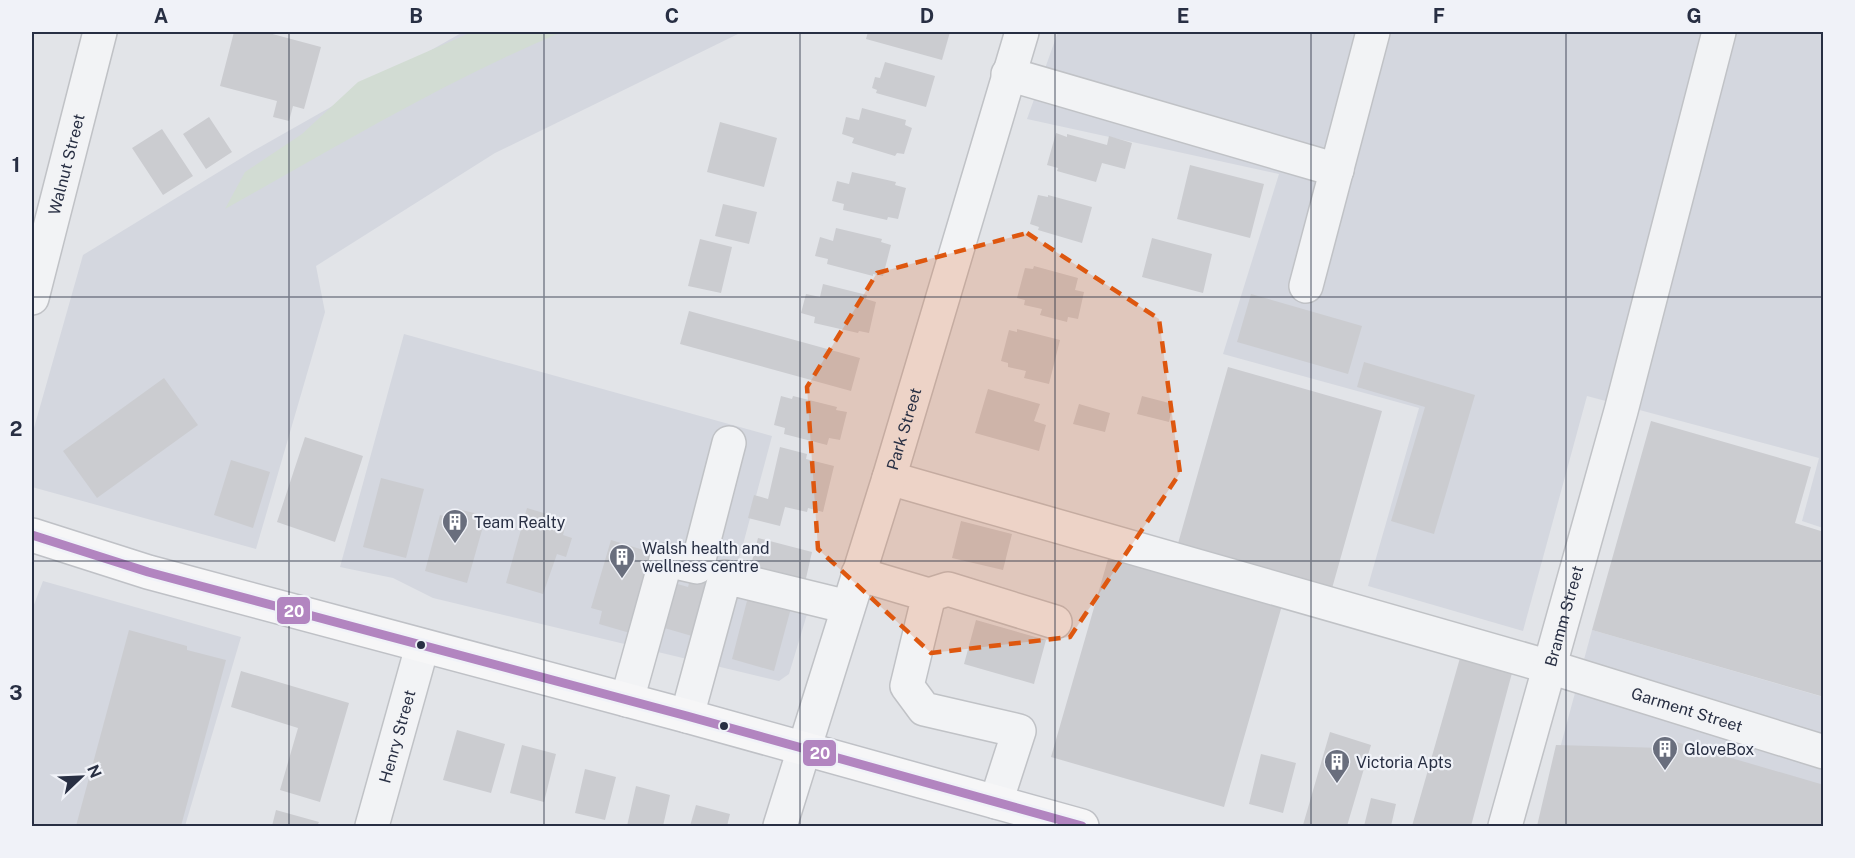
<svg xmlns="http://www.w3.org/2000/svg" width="1855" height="858" viewBox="0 0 1855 858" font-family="'Public Sans',sans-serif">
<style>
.built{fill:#d4d7df}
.green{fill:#d2dcd3}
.building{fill:#cbccd0}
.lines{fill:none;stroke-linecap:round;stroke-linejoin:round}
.minor-casing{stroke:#c0c2c6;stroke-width:36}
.major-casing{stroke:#bfc1c6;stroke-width:36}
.minor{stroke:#f2f3f5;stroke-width:33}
.major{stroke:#f6f6f7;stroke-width:33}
.bus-1-casing{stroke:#f0f2f8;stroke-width:14}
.bus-1{stroke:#b285c0;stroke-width:9}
.marked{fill:#de570f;fill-opacity:0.2;stroke:#de570f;stroke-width:4.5;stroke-dasharray:12 8;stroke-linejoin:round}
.grid{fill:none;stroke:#282f43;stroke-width:1.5;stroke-opacity:0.55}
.bus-dot{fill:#282f43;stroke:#f0f2f8;stroke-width:2}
.labels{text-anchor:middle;stroke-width:4.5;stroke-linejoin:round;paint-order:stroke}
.street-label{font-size:16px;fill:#282f43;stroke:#f0f2f8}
.poi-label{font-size:16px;fill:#282f43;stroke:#f0f2f8;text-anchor:start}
.line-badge{stroke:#f0f2f8;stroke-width:2}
.badge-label{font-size:16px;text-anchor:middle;font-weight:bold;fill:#fff}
.neatline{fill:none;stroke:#282f43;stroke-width:2}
.grid-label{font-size:20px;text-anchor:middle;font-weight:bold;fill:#282f43}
</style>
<rect width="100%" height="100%" fill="#e2e4e8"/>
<path class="built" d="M463 32H742L495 153 316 266 325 312 256 549 32 487V435L83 255 253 151Z
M1058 32H1823V528L1802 521 1819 458 1587 396 1523 631 1368 586 1419 408 1223 354 1279 174 1027 119Z
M404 334 772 436 737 567 814 591 789 674 779 681 433 598 393 578 340 567Z
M43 581 241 637 185 826H32V610Z
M1592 630 1823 697V826H1539Z"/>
<path class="green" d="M472 32H562C445 81 336 147 225 209L245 172 302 134 358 82Z"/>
<path class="building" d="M234 32H265L321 47 304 109 293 106 289 121 273 117 277 101 220 86Z
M868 32H950L942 60 866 39Z
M885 62 935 76 926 107 876 93 877 90 872 88 875 77 880 78Z
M862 108 906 120 905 125 912 128 904 154 897 153 895 156 852 143 854 138 842 134 846 117 859 120Z
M209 117 232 152 206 169 183 134Z
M720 122 777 138 764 187 707 172Z
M162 129 193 176 163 195 132 148Z
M1056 133 1067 137V134L1107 145 1109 136 1132 143 1125 169 1102 163 1096 182 1057 171 1058 168 1047 165Z
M1190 165 1264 184 1250 238 1177 219Z
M852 172 896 182 895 185 906 188 898 219 888 217 887 220 843 210 844 204 832 201 837 181 849 184Z
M1038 195 1048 197V195L1092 207 1082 243 1038 230 1039 227 1030 224Z
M723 204 757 212 749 244 715 236Z
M836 228 882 239 881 242 891 245 883 276 873 274V276L827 264 828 259 815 256 820 237 833 241Z
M1152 238 1212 254 1203 293 1142 277Z
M700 239 732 247 721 293 688 286Z
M1034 266 1078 278 1075 290 1084 292 1078 319 1068 317 1067 322 1040 315 1042 309 1024 305 1025 300 1017 298 1025 268 1033 269Z
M823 284 867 295 866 299 876 302 869 333 859 331 858 333 814 323 815 317 801 313 806 294 820 297Z
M1251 294 1362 326 1348 374 1237 342Z
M689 311 860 358 851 391 680 344Z
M1017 329 1060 340 1049 384 1024 378 1026 371 1008 367V363L1001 361 1009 330 1017 332Z
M1364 362 1475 395 1434 534 1391 521 1425 407 1357 387Z
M1228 367 1382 411 1331 592 1177 547Z
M164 378 198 425 97 498 63 451Z
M988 389 1040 404 1034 421 1046 425 1039 451 975 433Z
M781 396 792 399 793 396 837 407 836 410 847 412 840 440 829 438 827 445 784 434 785 428 774 425Z
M1142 396 1173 404 1169 422 1137 414Z
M1079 404 1110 413 1105 432 1073 424Z
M1651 421 1811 467 1795 523 1824 532V697L1592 630Z
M305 437 363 456 335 542 277 522Z
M780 447 807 454 806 459 834 466 823 512 808 508 807 512 785 507 780 526 748 518 754 495 768 499Z
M231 460 270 472 253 528 214 515Z
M381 478 424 489 406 558 363 547Z
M527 508 567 520 563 535 572 538 566 557 557 554 543 594 506 583Z
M458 509 486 516 467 583 425 571 440 515 455 519Z
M961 521 1012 534 1003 570 952 558Z
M758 538 812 552 804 587 749 573Z
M611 540 653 553 630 633 599 624 602 611 591 608Z
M1110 552 1283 602 1224 807 1051 757Z
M692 573 712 579 692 636 654 625 667 581 688 587Z
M748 597 791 608 774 671 732 659Z
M976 620 1046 640 1034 684 964 664Z
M129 630 187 646V650L226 660 181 826H76Z
M1460 658 1512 673 1471 826H1412Z
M241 671 349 703 320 802 280 790 298 728 231 707Z
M457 730 505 744 491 793 443 780Z
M1330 732 1371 745 1347 826H1307L1303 825Z
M1666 739 1824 785V826H1537L1556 745 1663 748Z
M522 745 556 754 544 802 510 793Z
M1261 754 1296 763 1283 813 1249 804Z
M585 769 616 777 605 820 575 813Z
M636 786 670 795 663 826H627Z
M1371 798 1396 804 1391 826H1364Z
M696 805 730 814 727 826H690Z
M276 810 319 822 317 826H272Z"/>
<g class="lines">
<defs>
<g id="minor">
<path d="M1008 74 1337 170"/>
<path d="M1306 286 1373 32"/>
<path id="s1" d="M32 298 100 32"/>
<path id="s2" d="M889 478 1550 667 1824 752"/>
<path d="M858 574 929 595 907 686 924 709 1019 731 996 802"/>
<path d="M929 595 948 589 1055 622"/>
<path d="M627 700 666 560 697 567 729 443"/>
<path d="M687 716 725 577 848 607"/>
<path id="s3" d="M372 826 422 647"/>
<path id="s4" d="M780 826 889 478 1022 32"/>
<path id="s5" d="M1505 826 1621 411 1719 32"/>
</g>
<path id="major" d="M32 535 148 572 687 716 1082 826"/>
</defs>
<use href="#minor" class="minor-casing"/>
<use href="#major" class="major-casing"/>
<use href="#minor" class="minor"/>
<use href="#major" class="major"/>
<defs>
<path id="bus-1" d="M32 535 148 572 687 716 1082 826"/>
</defs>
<use href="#bus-1" class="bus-1-casing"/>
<use href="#bus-1" class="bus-1"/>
</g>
<path class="marked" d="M1027 233 1159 319 1180 473 1070 637 931 653 818 549 807 387 877 273Z"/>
<path class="grid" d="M289 32V826M544 32V826M800 32V826M1055 32V826M1311 32V826M1566 32V826M32 297H1824M32 561H1824"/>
<defs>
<symbol id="building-pin" viewBox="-11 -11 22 30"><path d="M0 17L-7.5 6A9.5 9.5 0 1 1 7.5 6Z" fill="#696e7d" stroke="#f0f2f8"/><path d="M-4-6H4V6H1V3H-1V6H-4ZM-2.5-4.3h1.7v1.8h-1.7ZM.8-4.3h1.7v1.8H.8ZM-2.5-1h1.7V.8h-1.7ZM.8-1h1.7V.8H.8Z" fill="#fff"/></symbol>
</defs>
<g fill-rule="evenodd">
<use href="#building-pin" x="440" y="507" width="30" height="40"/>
<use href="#building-pin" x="607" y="542" width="30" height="40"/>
<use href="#building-pin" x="1650" y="734" width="30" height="40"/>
<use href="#building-pin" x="1322" y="747" width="30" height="40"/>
</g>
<g class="bus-dot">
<circle cx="421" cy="645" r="5"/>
<circle cx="724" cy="726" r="5"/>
</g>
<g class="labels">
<g class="street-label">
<text dy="6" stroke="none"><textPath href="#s1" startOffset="138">Walnut Street</textPath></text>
<text dy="6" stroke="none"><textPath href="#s4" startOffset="416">Park Street</textPath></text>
<text dy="6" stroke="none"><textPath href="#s5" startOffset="218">Bramm Street</textPath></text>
<text dy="6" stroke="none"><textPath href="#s2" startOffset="831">Garment Street</textPath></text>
<text dy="6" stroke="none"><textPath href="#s3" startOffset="93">Henry Street</textPath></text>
</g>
<g class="poi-label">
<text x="474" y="528">Team Realty</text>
<text x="642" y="554">Walsh health and<tspan x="642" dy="18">wellness centre</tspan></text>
<text x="1684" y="755">GloveBox</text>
<text x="1356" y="768">Victoria Apts</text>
</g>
</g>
<g class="line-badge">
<rect x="276" y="596" width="35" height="29" rx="6" fill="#b285c0"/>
<rect x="802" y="739" width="35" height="28" rx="6" fill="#b285c0"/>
</g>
<g class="badge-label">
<text x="294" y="617">20</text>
<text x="820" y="759">20</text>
</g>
<rect width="1855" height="858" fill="none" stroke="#f0f2f8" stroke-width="66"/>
<g transform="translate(81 777) rotate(67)" stroke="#f0f2f8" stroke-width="4.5" paint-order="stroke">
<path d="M0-4.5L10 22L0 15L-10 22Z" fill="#282f43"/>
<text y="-9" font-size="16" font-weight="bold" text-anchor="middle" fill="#282f43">N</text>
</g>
<rect x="33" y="33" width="1789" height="792" class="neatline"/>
<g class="grid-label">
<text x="161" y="23">A</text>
<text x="416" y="23">B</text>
<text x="672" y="23">C</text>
<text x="927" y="23">D</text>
<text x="1183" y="23">E</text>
<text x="1439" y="23">F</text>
<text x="1694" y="23">G</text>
<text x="16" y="172">1</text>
<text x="16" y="436">2</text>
<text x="16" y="700">3</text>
</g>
</svg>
